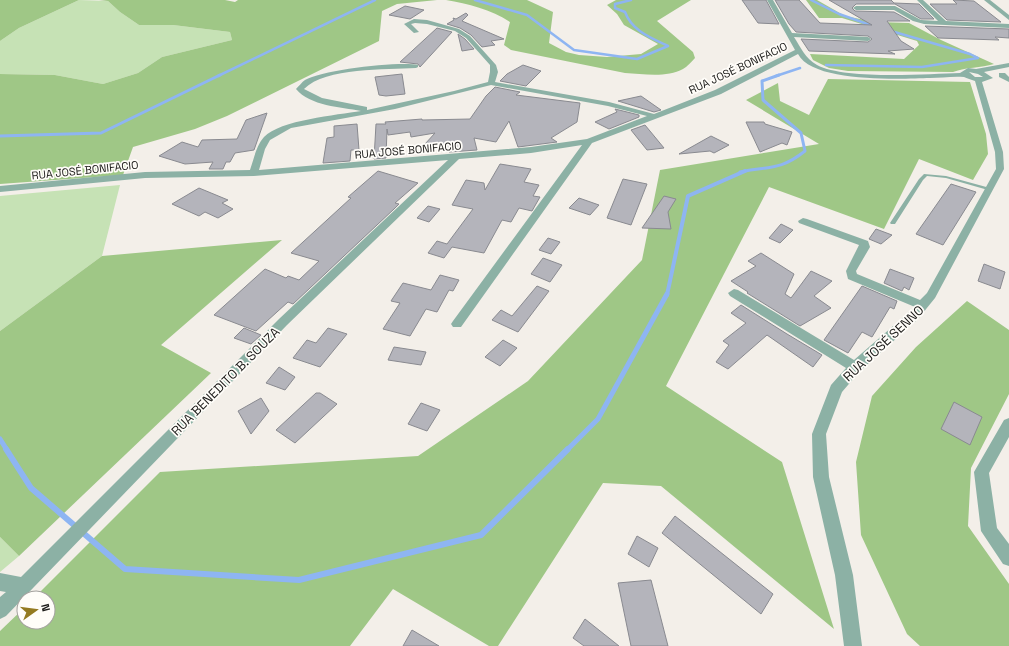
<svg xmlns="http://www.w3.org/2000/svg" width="1009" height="646" viewBox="0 0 1009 646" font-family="'Space Grotesk',sans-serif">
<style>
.green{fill:#c6e2b5}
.forest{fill:#9fc786}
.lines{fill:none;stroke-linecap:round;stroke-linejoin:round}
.stream-far4{stroke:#8eb5f2;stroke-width:2.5}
.stream-far3{stroke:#8eb5f2;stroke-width:3}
.stream-far2{stroke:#8eb5f2;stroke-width:4}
.stream-far1{stroke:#8eb5f2;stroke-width:5}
.stream{stroke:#8eb5f2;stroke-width:6}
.building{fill:#b4b4bb;stroke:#898a90}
.lane{fill:#8cb1a5;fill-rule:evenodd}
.street{fill:#8cb1a5;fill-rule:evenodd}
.labels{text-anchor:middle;stroke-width:3.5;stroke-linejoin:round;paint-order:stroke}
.far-street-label{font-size:11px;fill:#1b1a18;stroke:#fffdf9}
.street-label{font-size:13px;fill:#1b1a18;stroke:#fffdf9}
</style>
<rect width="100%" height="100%" fill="#f3efe9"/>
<path class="green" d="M79 0 108 1 120 12 139 25H173L230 32 232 40 162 57 138 73 103 84 55 75 0 74V41L19 28Z
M120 185 102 256 0 331V196Z
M0 537 19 556 0 572Z"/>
<path class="forest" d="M0 0H79L19 28 0 41Z
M99 0H225L235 2 238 0H437L397 4 382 11 379 41 227 116 195 129 133 147 123 175 0 184V74L55 75 103 84 138 73 162 57 232 40 230 32 173 25H139L120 12 108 1Z
M446 0H527L553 12 549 43 566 52 579 55 607 57 641 54 658 44 624 25 617 14 607 5 616 0H691L657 21 693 52 695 58C691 62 687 67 683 69 667 78 643 74 625 73L511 50 504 45 510 22C491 9 468 4 446 0Z
M806 0H817L845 16 875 22 909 23 941 40 994 64C981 68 966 67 953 72L848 71 829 68 813 60 810 54 904 59 919 45 917 41 842 18H819Z
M828 79 970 82 986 134 988 154 973 180 919 159 884 229 769 187 666 386 782 462 834 629 661 486 603 483 498 646H489L393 589 350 646H0V631L24 608V622H48V598H34L160 472 418 456 528 381 642 260 660 170 819 144 746 100 778 83 780 101 809 115Z
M282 240 161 345 211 373 19 556 0 537V331L102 256Z
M967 301 1009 330V394L971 468 968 526 1009 584V646H920L907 634 861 535 856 462 872 396 916 347Z"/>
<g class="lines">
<path class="stream-far4" d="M475 0 527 15 574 50 637 59 668 46C651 38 632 31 625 12L615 8V4L631 0
M811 0 839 14 876 27
M826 65 922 67 978 58 970 54 891 31
M218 76 375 0
M776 76 800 68"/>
<path class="stream-far3" d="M0 136 101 133 220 75
M740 172C768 166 780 171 805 151L801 133 763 100 762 81 779 75"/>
<path class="stream-far2" d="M667 295 688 196 745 171"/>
<path class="stream-far1" d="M0 439 7 450
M567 450 598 419 667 294"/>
<path class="stream" d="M6 449 31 488 125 569 299 580 481 535 568 449"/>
</g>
<path class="building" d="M742 0H766L779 24 758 23Z
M775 0H799L820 23 872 25 829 0H891L894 3 919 4 934 19H921L895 4H856L852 8 855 11 894 12 910 21H887L901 41 914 49 888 51 895 54 809 51 801 39 868 42 872 39 868 36 796 32 789 24Z
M953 0 974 1 1001 22 947 20 930 4H957Z
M405 6 424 10 410 19 389 15Z
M466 13 468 15 462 21 504 39 491 41 495 45 482 47 471 35 460 28 447 24 454 20 453 18 456 19Z
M925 26 1009 29V38L995 37 999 40 938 38Z
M437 28 452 32 420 67 418 64 400 62Z
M458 34 465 39 474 49 462 51Z
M523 65 541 71 526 86 500 81 507 74Z
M402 74 405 94 386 96 379 95 375 77Z
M495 87 520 92 516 95 580 103 577 122 551 138 557 142 518 147 509 121 496 142 474 138 477 150 449 152 448 149 425 144 435 133 411 137 410 132 388 135 387 129 386 158 374 159 376 124H386L385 122 422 119V120L470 119 486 96Z
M641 96 661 110 654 112 618 101Z
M615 109 639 115V117L609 129 595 122 617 112Z
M267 113 254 150 235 153 230 162H226L223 169H209L213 162 185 164 159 156 182 142 198 147 202 140 237 139 246 120Z
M746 122H764L765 124 792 132 787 145 782 143 760 152Z
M357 124 359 150H351L350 161 323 163 327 138 334 137V126Z
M645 125 664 148 647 150 631 130Z
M711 136 729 145 714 153 710 151 679 154Z
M500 164 531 169 524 182 539 185 533 196 540 197 532 211 519 208 511 222 502 220 484 253 452 247 444 258 428 253 437 241 447 244 473 209 452 205 466 180 484 183 485 190Z
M378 171 418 183 395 203 399 204 394 209 293 304 288 302 256 331 214 315 265 269 286 278 288 276 299 280 319 261 291 253 351 198 348 197Z
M623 179 647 184 631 225 607 218Z
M951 184 976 192 943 245 916 234Z
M199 188 228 200 222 203 233 209 218 218 205 212 199 216 172 204Z
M664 196 676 199 668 212 671 229 642 228Z
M579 198 599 205 590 215 569 208Z
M428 206 440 209 429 222 417 218Z
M781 224 793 230 780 243 769 238Z
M876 229 892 235 881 244 869 239Z
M548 238 560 242 551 254 539 250Z
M761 253 794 274 785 294 791 298 811 271 832 281 814 296 831 308 800 326 747 293 748 292 731 281 756 266 748 261Z
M543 258 562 265 550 282 531 274Z
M984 264 1005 272 1000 289 978 281Z
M890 269 914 278 909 290 904 287 902 291 884 283Z
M440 275 459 280 453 291 449 290 437 312 426 309 410 336 383 329 400 303 391 301 403 283 431 290Z
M537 286 549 291 518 332 492 320 501 310 512 316Z
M862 286 897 301 894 309 890 307 872 337 862 332 848 353 824 340Z
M741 305 787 334 822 355 813 367 767 335 728 369 716 362 729 345 723 341 746 323 731 313Z
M244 328 261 335 251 344 234 338Z
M328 328 347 334 320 367 293 358 307 340 316 343Z
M503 340 517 348 500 366 485 357Z
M394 347 426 352 421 365 388 360Z
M279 367 295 377 285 390 266 383Z
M316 393H320L337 404 295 443 276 430Z
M261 398 269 411 251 434 238 411Z
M954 402 982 417 970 445 941 429Z
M421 403 440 410 427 431 408 424Z
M675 516 773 594 761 614 662 533Z
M637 536 658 548 649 567 628 554Z
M651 580 668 646H631L618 583Z
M585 619 619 646H584L573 638Z
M412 630 439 646H403Z"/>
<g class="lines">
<path class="lane" d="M924 174 946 176 990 188V189L988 190 946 178 927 176 923 180 895 224H891L890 223 919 179Z"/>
<path class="street" d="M767 0H773L792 33 868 37 871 39 868 41 794 37C801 48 805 58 817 65 845 80 927 74 960 73L968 68 976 69 1009 63V67L984 72 993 78 982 82 1003 152 1004 169 935 298 918 319 860 371 842 392 826 434 829 477 853 575 862 646H844L835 575 813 477 812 434 831 385 846 368 730 296 728 293 734 289 738 290 854 360 915 307 848 279 846 271 859 245 799 223 798 221 803 218 807 219 868 241 870 247 856 271 857 274 920 300 927 293 996 169 995 152 975 81C971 80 967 78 964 77 953 76 940 78 930 78 900 79 813 83 798 54L721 94 592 143 461 327H453L451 324 453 321 582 145 531 153 459 159 287 325 6 616 0 619V597L6 592 0 591V573L21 577 279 319 448 160 254 176 145 178 0 192V186L145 172 250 170C254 159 256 146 264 137 280 120 337 115 361 111 341 107 310 106 296 89 299 86 302 82 305 80 322 70 399 61 418 65V67L416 68C386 70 326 67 304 89L322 98 367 107V110L454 91 488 82 490 72V65L466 38 455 31 427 24 415 23 411 24 419 32 414 33 404 24 414 19 427 20 459 29 470 36 496 65 498 72 495 82 609 102 654 114 715 90 795 50ZM969 72 978 74 983 77H975ZM491 85 608 106 647 116 587 139 531 147 259 170 265 149 270 140 291 128 395 109Z
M917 0H923L946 21 1009 24V28L924 24 913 21 894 10H856L853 8 856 6H895L921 20 938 21Z
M984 0H990L1009 15V20Z
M999 73H1005L1009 77V82L999 77Z
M1009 418V437L989 473 997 528 1009 544V566L1003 564 981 531 974 472 1004 420Z"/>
</g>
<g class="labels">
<g class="far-street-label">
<text transform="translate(738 68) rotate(-25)" y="4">RUA JOSÉ BONIFACIO</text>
<text transform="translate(408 150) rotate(-5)" y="4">RUA JOSÉ BONIFACIO</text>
<text transform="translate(85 170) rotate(-6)" y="4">RUA JOSÉ BONIFACIO</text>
</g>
<g class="street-label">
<text transform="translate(883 343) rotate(-43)" y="5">RUA JOSÉ SENNO</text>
<text transform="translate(225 381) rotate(-45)" y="5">RUA BENEDITO B. SOUZA</text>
</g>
</g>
<g transform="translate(36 610) rotate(76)"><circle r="19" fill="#fffdf9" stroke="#a4a29f"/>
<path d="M0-3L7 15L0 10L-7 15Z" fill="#947a21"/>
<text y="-6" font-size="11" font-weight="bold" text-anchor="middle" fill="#1b1a18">N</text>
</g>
</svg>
